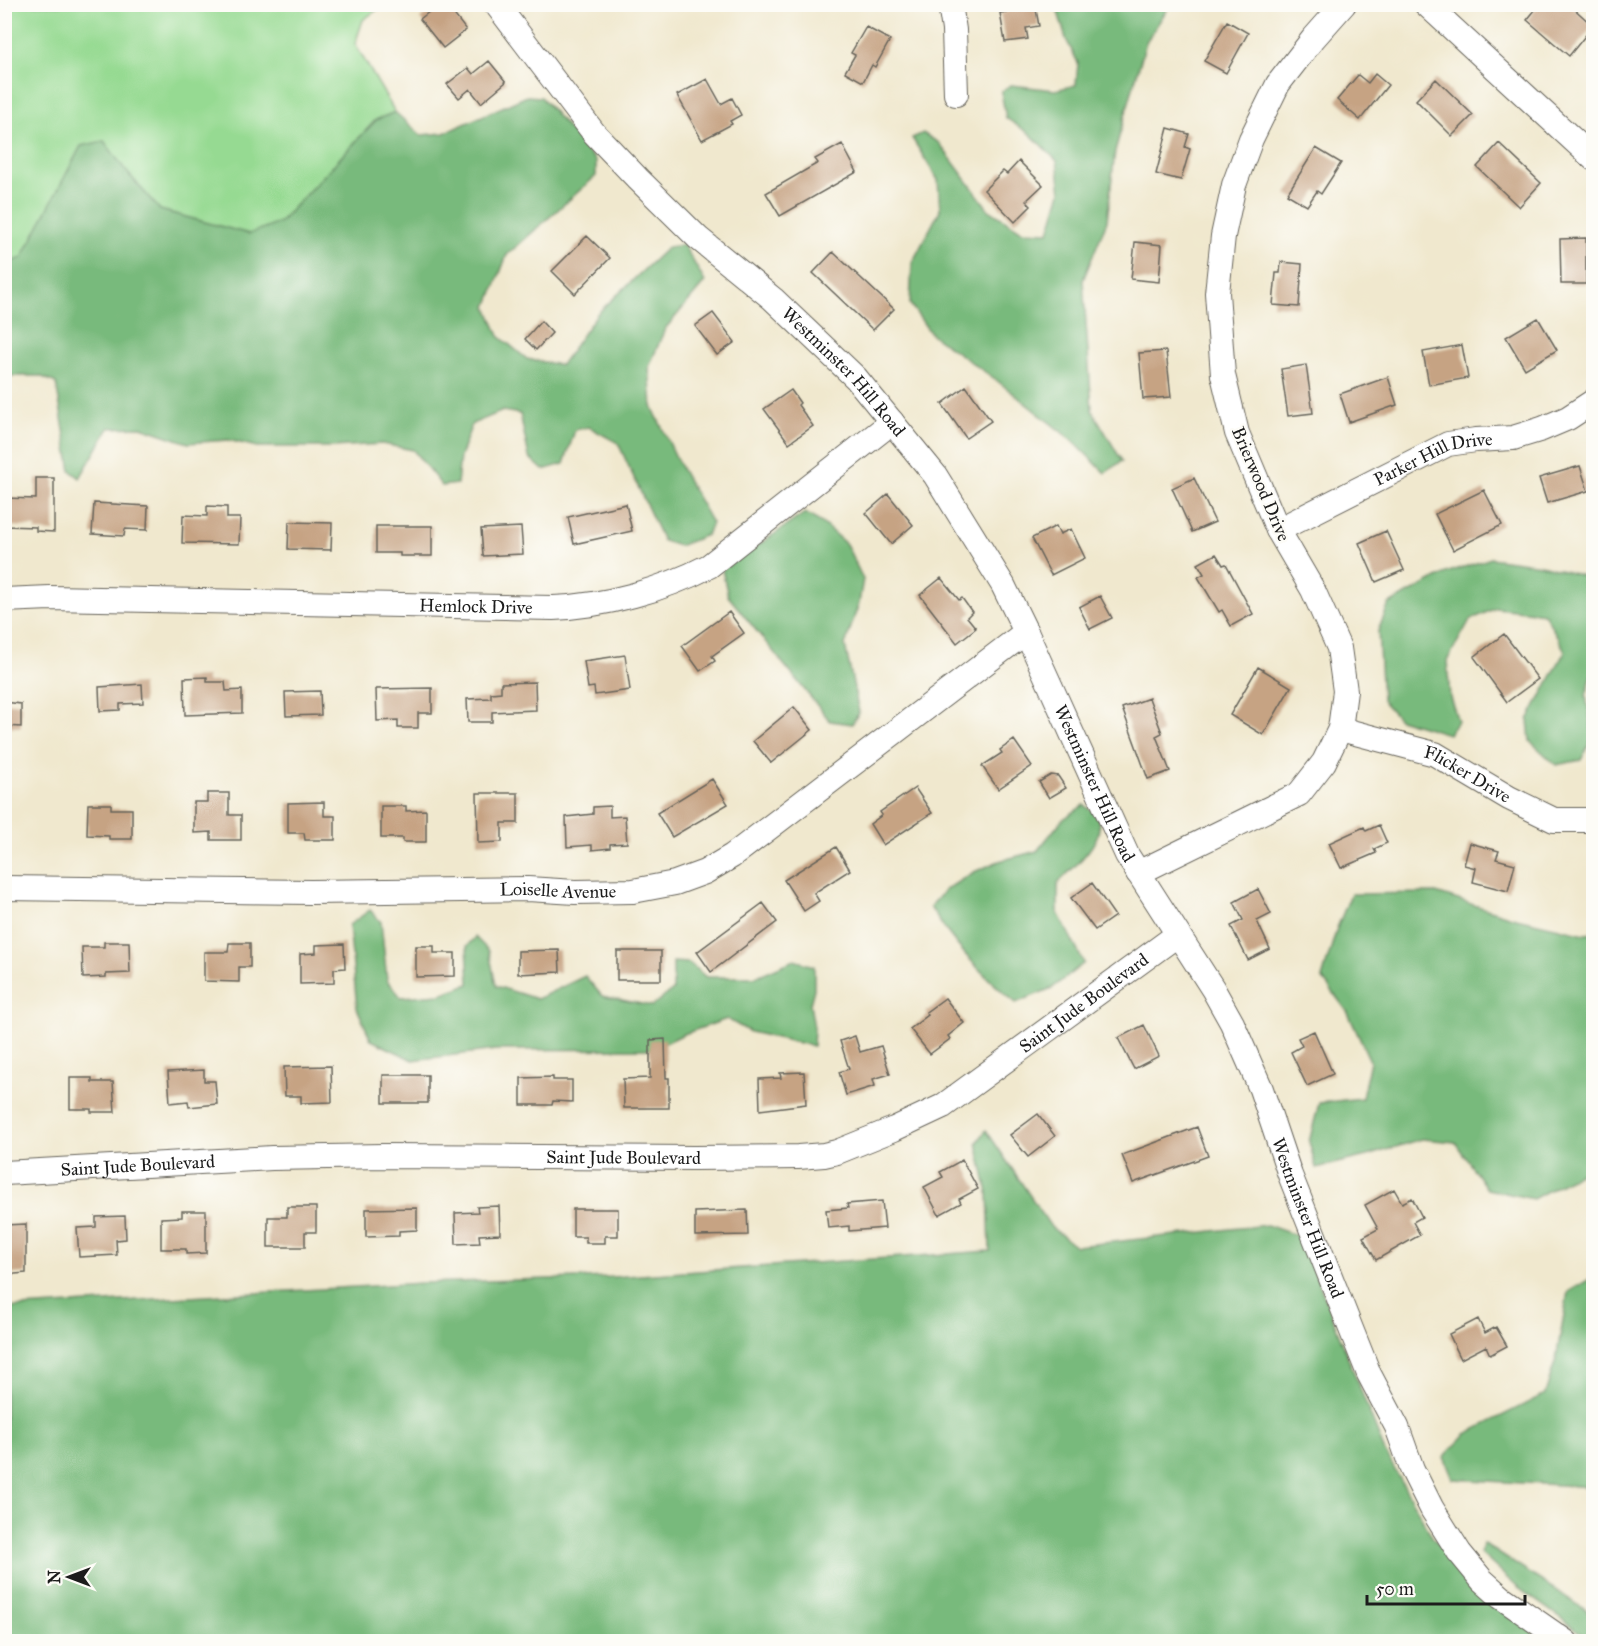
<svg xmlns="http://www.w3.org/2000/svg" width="1598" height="1646" viewBox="0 0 1598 1646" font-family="'IM FELL Great Primer',serif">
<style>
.green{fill:#96da92;stroke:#597b57;stroke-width:1.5}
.forest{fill:#78ba7c;stroke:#4a6b4c;stroke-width:1.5}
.building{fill:#c6a383}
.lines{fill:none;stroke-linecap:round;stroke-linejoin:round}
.minor-casing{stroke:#66635a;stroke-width:26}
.minor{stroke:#fff;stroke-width:24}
.labels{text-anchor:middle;stroke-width:5;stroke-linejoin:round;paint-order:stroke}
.street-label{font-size:18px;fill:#1c1c1c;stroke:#fdfcf7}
</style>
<rect width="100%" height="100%" fill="#fdfcf7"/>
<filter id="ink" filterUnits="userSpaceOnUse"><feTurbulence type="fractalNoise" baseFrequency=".0167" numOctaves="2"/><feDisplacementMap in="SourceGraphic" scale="12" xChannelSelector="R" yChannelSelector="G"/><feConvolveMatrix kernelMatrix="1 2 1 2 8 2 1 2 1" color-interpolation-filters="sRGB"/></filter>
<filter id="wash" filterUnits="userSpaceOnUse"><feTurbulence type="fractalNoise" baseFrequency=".008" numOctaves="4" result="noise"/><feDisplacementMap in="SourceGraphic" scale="24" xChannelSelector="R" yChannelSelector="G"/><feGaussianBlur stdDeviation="1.35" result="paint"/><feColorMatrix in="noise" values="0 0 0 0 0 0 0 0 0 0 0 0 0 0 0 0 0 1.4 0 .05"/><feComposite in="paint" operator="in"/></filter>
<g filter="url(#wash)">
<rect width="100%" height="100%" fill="#f0e8ce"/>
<path class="green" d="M5 5H384L363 20 355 44 395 112 376 120 280 222 249 234 160 210 126 171 104 141 81 147 22 259 5 264Z"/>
<path class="forest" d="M1056 5H1170L1146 42 1115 151 1107 221 1083 280 1092 410 1122 461 1105 473 1074 442 995 379 931 334 910 304 912 263 940 210 938 180 912 138 923 133 939 143 989 210 1022 231 1049 232 1061 192 1057 161 1030 134 1006 118 1001 92 1011 85 1055 90 1076 85 1078 63 1066 39Z
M527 96 541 97 596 161V176L507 255 487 307 499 336 527 359 561 365 597 314 668 247 684 245 705 282 665 329 649 367 652 406 682 470 712 523 707 535 679 546 663 541 618 443 589 427 575 430 564 464 543 470 529 457 520 414 503 411 472 424 460 457 457 484 442 486 413 450 382 444 333 447H257L228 440 188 443 141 427 109 428 80 478 71 471 56 383 40 376H5V264L22 258 81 146 104 141 126 171 160 210 249 234 280 222 376 120 395 112 421 135 444 133Z
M805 513 822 523 846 544 863 579 859 603 845 645 859 712 852 724 830 721 728 596 722 570Z
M1491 558 1541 565 1583 576 1593 568V670L1586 696 1593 736 1581 760 1556 765 1530 741 1528 720 1565 651 1544 613 1496 608 1470 620 1447 661 1450 697 1458 721 1448 734 1399 719 1382 700 1378 631 1389 604 1446 573Z
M1084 805C1087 808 1094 811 1096 815 1110 839 1072 868 1058 883V913L1084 963 1052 988 1016 1003C983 976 953 944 930 907L945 890 974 872 999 861 1037 851 1062 820Z
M1436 893 1512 917 1585 934 1593 933V1166L1533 1199 1487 1189 1455 1142 1422 1139 1367 1156 1316 1168 1309 1142 1319 1103 1362 1098 1370 1061 1347 1011 1322 978 1337 928 1351 894Z
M370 910 381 922 387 980 401 997 440 994 469 984 467 946 475 937 489 951 496 986 537 999 585 976 602 996 652 1006 673 990V962L689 963 706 977H755L794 960 814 966V989L810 1004 814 1028 813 1046 750 1032 727 1019 684 1034 653 1049 496 1050 413 1060 371 1040 357 1008 349 925Z
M986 1130 1051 1227 1076 1246 1267 1225 1301 1237 1385 1452 1433 1538 1473 1583 1545 1642H5V1308L422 1283 612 1277 990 1251 988 1193 977 1143Z
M1593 1277V1487L1453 1479 1444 1457 1466 1434 1545 1394 1556 1359 1568 1292Z
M1483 1543 1589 1612 1593 1613V1641L1517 1587 1481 1554Z"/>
<g id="blocks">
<path class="building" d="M439 4H446L466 30 443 48 420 19Z
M1006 4H1035L1039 26 1026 28 1028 39 1005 42 1000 13 1007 12Z
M1540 4H1569L1593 26 1569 56 1527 20Z
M1227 21 1248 33 1226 73 1204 61Z
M866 27 890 40 875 67 872 65 863 82 845 72 855 55 851 53Z
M489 61 506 82 481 103 470 89 459 98 447 84 468 68 473 74Z
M1375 74 1388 85 1360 120 1337 100 1358 75 1368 83Z
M707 79 721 104 732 98 741 115 730 121 732 124 702 140 677 95Z
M1436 79 1473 115 1452 136 1416 100Z
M1168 128 1189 134 1185 147 1190 149 1181 180 1156 174Z
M1499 143 1541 183 1519 207 1477 167Z
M842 144 857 172 780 216 766 193 818 163 815 159Z
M1316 148 1341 163 1321 194 1317 191 1307 206 1287 194Z
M1019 161 1043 185 1026 201 1031 206 1015 222 984 190 1003 171 1007 174Z
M587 236 610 258 575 294 552 271Z
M1586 238V284H1561L1560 239Z
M1135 242 1162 245 1159 282 1131 279Z
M833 252 894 309 873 330 813 273Z
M1281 262 1302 264 1299 307 1273 305 1276 273H1280Z
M713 313 735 342 717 355 695 326Z
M1538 318 1557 350 1525 369 1506 337Z
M541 321 552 333 536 350 525 339Z
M1462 345 1468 378 1429 385 1423 352Z
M1166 351 1171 397 1143 399 1139 353Z
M1306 365 1313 413 1288 416 1281 369Z
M1388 377 1397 405 1349 422 1340 394Z
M966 386 991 421 966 438 942 404Z
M791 390 800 403 798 405 813 426 789 443 764 409Z
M1580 466 1588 491 1547 503 1539 478Z
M36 478H54V532L36 531V527L4 526V498L36 499Z
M1194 478 1215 522 1192 532 1172 488Z
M1484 490 1502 525 1453 550 1435 514Z
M888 494 913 525 891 544 866 513Z
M94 503 148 506 147 530 125 529 124 536 92 534Z
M626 504 632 531 574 544 568 517Z
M207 506 227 507V518H240L239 544 182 543 183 515 207 516Z
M289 522 332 523 331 550 288 549Z
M376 526H432V556H400V553H376Z
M1056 526 1060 534 1071 529 1085 558 1051 575 1032 538Z
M521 527 523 554 483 556 481 529Z
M1386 531 1404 570 1376 582 1359 543Z
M1216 554 1223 565 1226 564 1253 614 1231 626 1222 610 1219 612 1198 577 1204 574 1198 564Z
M941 578 959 600 962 598 972 612 967 617 976 628 957 643 920 595Z
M1100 596 1112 618 1090 629 1079 607Z
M729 612 744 633 712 656 715 661 700 671 682 646Z
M1504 634 1538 679 1507 702 1474 657Z
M625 655 630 690 595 695 594 687 588 688 584 661Z
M1258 667 1291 687 1263 735 1230 715Z
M207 677V682H225L226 691 242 690V713L185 715 184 678Z
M535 682 536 710 492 712V722H468L467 699 491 698V693L501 692V683Z
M142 684 143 703 120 704V710L100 711 99 687Z
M432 688V713H418V728H398V720L377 721 376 689Z
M320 691 321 715 286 716 285 692Z
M1149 698 1162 733 1156 736 1170 771 1148 779 1122 708Z
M4 702 21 704V727L4 726Z
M794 707 812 730 771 763 753 741Z
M1014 740 1032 766 998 789 982 766 1002 753 1000 750Z
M1051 775 1058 776 1066 788 1049 798 1039 782Z
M712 779 728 804 672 837 657 813Z
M915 788 932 813 883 845 870 824 882 815 880 812Z
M207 793H229V815H241V840H211V832L194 833V802H207Z
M477 793H518V823H502V842L478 843Z
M324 802V816H335V840H305L304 833H288V803Z
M88 804H111V809H132V839H109V836L87 835Z
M381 806H406V811L426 810V842H403V838H381Z
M610 806V817L625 816 627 843 610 844V848L592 850V845L567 847 566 817 593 814V807Z
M1379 825 1387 843 1374 849 1376 853 1341 868 1329 843 1364 827 1366 831Z
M1470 843 1499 851 1496 859 1515 864 1508 891 1473 882 1476 868 1464 865Z
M836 847 850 870 814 893 819 901 804 911 784 880Z
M1092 883 1115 916 1095 930 1071 898Z
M1258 889 1271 914 1257 921 1270 949 1248 960 1231 926 1243 920 1234 902Z
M763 903 777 922 711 972 697 952Z
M104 942H129L130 973 106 974V977L83 978 82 947H104Z
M229 943H250V967H239V982L204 981V952H228Z
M344 944 345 968 334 969V983L300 984V954L316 953V945Z
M416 946H434V953H455V976L416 977Z
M559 950 560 972 518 974V951Z
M617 951H661V980H617Z
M945 998 964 1023 948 1036 950 1039 930 1054 910 1029 928 1015 926 1012Z
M1144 1025 1159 1056 1134 1069 1118 1038Z
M1314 1031 1333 1074 1307 1086 1291 1052 1302 1046 1298 1038Z
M855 1036 860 1052 881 1046 890 1074 873 1079 875 1086 846 1095 839 1072 849 1069 840 1041Z
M665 1039 666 1078H669V1108H624L623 1079 650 1078V1040Z
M331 1066 332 1102 301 1103V1096H285L284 1067Z
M204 1070V1081H215L217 1104 189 1107 188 1101 170 1103 168 1072Z
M804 1072 806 1104 760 1110 759 1079 781 1078 780 1073Z
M383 1075H428V1103H383Z
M553 1077V1080H572V1102L553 1101 552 1105H521V1078Z
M70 1078H92V1082H113L115 1112H91V1109H70Z
M1038 1114 1055 1136 1028 1157 1010 1135Z
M1197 1127 1208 1156 1133 1183 1122 1155Z
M962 1160 978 1189 959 1199 961 1203 939 1215 924 1187 943 1177 940 1172Z
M1394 1189 1402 1203 1412 1198 1422 1217 1413 1222 1420 1235 1376 1260 1363 1237 1378 1229 1365 1205Z
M882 1201 885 1228 849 1231V1226L828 1228 826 1210 848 1208 847 1204Z
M499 1206 500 1234 479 1235 480 1243 456 1244 455 1213 478 1212 477 1207Z
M287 1207H316V1232H305V1247H268V1217H287Z
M417 1208V1230L399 1231V1236L366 1237V1209Z
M573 1209H618V1236H605V1243H586V1237H573Z
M747 1210 748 1235 695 1236V1212Z
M182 1211H206V1253L186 1254V1249H161V1218L182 1217Z
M125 1216 126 1239 116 1240 117 1255 79 1257 77 1228 96 1227V1217Z
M26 1224V1273L4 1275V1225Z
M1478 1319 1485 1333 1496 1327 1507 1346 1490 1355 1486 1346 1461 1359 1449 1334Z"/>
</g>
</g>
<g filter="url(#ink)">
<use href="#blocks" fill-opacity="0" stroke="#66635a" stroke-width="1.5"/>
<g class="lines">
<defs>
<g id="minor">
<path id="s1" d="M496 4 594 133 638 179 698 238 773 299 856 378 935 475 1003 585 1026 632 1127 855 1213 989 1232 1023 1261 1089 1290 1175 1351 1329 1369 1374 1397 1427 1412 1469 1432 1509 1459 1552 1482 1580 1501 1597 1566 1642"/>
<path d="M950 4 954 30 956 94"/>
<path d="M1426 4 1594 159"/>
<path id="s2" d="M1278 530 1448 444 1476 440 1513 438 1542 429 1568 418 1594 401"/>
<path id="s3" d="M4 600 50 598 553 608C605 606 663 590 709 566L892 422"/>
<path id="s4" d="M1340 729 1435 754 1509 798 1554 820H1594"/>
<path d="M1138 873 1299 794 1324 762 1340 729 1345 691 1339 648 1313 590 1278 530 1237 433 1223 375 1217 293 1223 236 1234 185 1251 139 1278 84 1313 39 1344 4"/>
<path id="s5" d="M4 888 311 892 528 889 575 892 633 891 675 883 705 872 732 856 1026 632"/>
<path id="s6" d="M4 1173 272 1158 383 1156 694 1158 798 1157 824 1155 837 1152 894 1129 943 1106 1177 935"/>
</g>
</defs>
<use href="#minor" class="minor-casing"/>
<use href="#minor" class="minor"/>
</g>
</g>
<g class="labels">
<g class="street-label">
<text dy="6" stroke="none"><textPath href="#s1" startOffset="508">Westminster Hill Road</textPath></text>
<text dy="6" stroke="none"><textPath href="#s2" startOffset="172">Parker Hill Drive</textPath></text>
<text transform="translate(1261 484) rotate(67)" y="6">Brierwood Drive</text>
<text dy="6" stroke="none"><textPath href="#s3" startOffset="472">Hemlock Drive</textPath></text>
<text dy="6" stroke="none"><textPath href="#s4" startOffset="136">Flicker Drive</textPath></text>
<text dy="6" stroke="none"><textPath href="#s1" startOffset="994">Westminster Hill Road</textPath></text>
<text dy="6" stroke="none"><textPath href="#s5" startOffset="554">Loiselle Avenue</textPath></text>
<text dy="6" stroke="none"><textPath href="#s6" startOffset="1124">Saint Jude Boulevard</textPath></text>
<text dy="6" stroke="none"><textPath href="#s6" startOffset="620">Saint Jude Boulevard</textPath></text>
<text dy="6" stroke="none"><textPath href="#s6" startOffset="134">Saint Jude Boulevard</textPath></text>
<text dy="6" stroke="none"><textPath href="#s1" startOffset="1480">Westminster Hill Road</textPath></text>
</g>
</g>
<rect width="1598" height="1646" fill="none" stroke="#fdfcf7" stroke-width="24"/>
<g transform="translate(69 1577) rotate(270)" stroke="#fdfcf7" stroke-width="4.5" paint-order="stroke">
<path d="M0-4.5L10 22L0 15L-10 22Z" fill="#1c1c1c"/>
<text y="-9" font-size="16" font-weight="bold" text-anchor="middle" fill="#1c1c1c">N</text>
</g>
<path d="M1367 1595v9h158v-9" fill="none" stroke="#1c1c1c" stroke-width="3"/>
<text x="1376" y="1595" font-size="18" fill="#1c1c1c" stroke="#fdfcf7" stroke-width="4.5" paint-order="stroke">50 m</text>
</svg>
